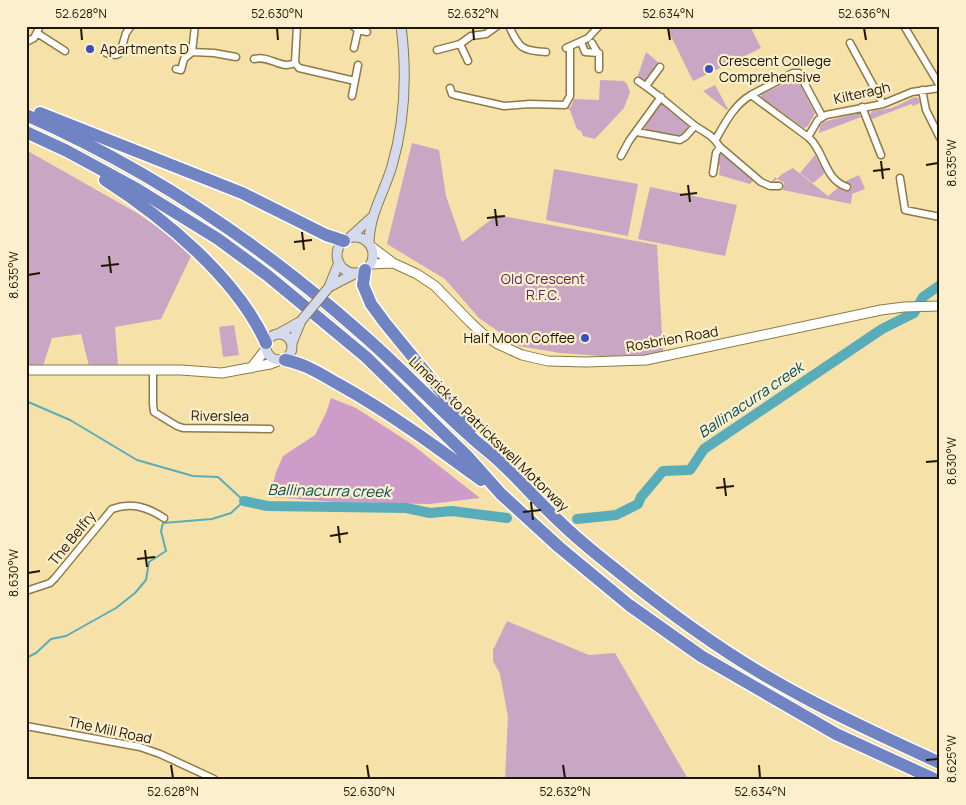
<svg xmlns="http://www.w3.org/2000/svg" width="966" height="805" viewBox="0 0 966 805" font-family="Manrope,sans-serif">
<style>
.green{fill:#c8a6c4}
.forest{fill:#ce9cc8}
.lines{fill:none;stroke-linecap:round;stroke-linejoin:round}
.stream{stroke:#59adbb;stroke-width:2}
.river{stroke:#59adbb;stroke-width:10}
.minor-casing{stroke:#8d7a44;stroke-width:9}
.tertiary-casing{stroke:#8d7a44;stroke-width:11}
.secondary-casing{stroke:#8d7a44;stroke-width:11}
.motorway-casing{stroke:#fff;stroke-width:15}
.minor{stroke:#fff;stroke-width:6}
.tertiary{stroke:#fff;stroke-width:9}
.secondary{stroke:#d4daed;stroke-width:9}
.motorway{stroke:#7084c3;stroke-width:12}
.secondary-bridge-casing{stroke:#8d7a44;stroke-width:11;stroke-linecap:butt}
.secondary-bridge{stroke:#d4daed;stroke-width:9}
.ticks{fill:none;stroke:#1e1602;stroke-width:2}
.poi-dot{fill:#394ec0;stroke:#fcefce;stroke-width:2}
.labels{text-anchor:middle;stroke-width:4.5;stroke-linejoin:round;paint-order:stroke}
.poi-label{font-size:14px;fill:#1e1602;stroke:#fcefce;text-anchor:start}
.street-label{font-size:14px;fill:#1e1602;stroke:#fcefce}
.park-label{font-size:14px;fill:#5e235a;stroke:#fcefce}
.water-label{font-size:15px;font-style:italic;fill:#004e59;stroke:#fcefce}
.neatline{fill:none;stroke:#1e1602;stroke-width:2}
.ticks-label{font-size:12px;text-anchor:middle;fill:#1e1602}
</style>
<rect width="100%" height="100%" fill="#f6e1a8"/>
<path class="green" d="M666 26H750L761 48 693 81Z
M646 52 659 63 644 82 637 78Z
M797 78 815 113 808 126 804 128 761 97 762 94Z
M600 80 624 81 627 84 630 92 624 108 595 139 583 136 581 131 577 129 570 110 567 109 571 107 574 99 599 100Z
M715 85 728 109 727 110 703 91Z
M915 97 918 98 920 103 913 106 911 104 872 119 870 115 872 111 892 108Z
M662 103 688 125V129L679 137 645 131V126L659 105Z
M858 113 861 117 819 133 820 126 823 122Z
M412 143 439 150 446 196 462 242 497 215 657 245 663 352 653 354 616 357 560 353 519 346 479 318 445 279 387 244Z
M26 150 137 213 193 252 161 319 115 327 118 365 89 366 81 334 52 338 43 366 26 365Z
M722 153 754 179 750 184 719 175 720 166 717 164 719 154Z
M815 155 825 173 813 183 800 173Z
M793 168 828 196 839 187 847 190H851L852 187 850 184 842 183 859 175 865 189 852 194 851 204 783 190 784 182 777 179 770 184 775 177 777 179 782 174Z
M554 169 638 184 628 236 546 220Z
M650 187 737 205 725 256 638 239Z
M234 325 239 355 223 357 219 327Z
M507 621 589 655 615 653 688 779H505L508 717 500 674 493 661V650Z"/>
<path class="forest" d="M331 398 356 408 410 443 480 498 430 504 337 502 270 497 276 472 283 456 315 435 326 413Z"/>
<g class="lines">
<path class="stream" d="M26 401 70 420 137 460 193 476 218 477 244 501 231 513 212 519 163 523 161 531 166 551 149 562 146 580 135 593 116 608 66 636 51 639 36 653 26 658"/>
<path class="river" d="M244 501 267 506 406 508 430 513 452 511 507 518
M577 519 616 515 638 504 641 497 663 471 690 470 704 449 882 329 914 313 923 297 940 285"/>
<defs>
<path id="minor" d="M353 26 358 30 367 32
M509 26C519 48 522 51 546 52
M904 26 940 86
M37 33 65 51
M26 42 34 38 40 26
M581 42 585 52 599 53
M592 43 599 55V69
M850 43 883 104
M460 44 468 61
M354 48 358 30
M566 48 588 38 599 26
M437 50 460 44 471 36 486 34 497 26
M192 52 214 53 236 57
M106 53 116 55 120 53 126 33 131 26
M254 59C271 55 280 70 295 63
M295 63 299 68 355 81
M295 63 297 26
M176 69 181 70 184 59 192 52 195 26
M638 81C658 94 675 110 694 125 706 134 711 133 720 147L761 182 770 186H779
M646 86 660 67
M450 88 452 94 455 95 504 106 530 104 565 105 570 96V47
M922 90 926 110 940 138
M751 95 793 73H799L822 116
M352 96 358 65
M862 107 881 155
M637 132 680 140 685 137 695 126
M808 137C825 151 824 180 847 187
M716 139C725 123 734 105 751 95L808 137 818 120 826 115 883 104 912 92 940 88
M621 156 629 141 661 97
M713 173 716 153 720 147
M900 178 905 210 940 217
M153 371V404L154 412 177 426 183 428 270 429
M26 591 50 583 55 578 112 509C132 502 147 507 164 518
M26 726 140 747 160 754 214 779"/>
<path id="tertiary" d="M372 247 393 263 417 274 435 286 470 322 484 335 498 344 522 355 548 361 586 362 646 360 881 310 904 307 940 306
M371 264 393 263
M251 368 266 349
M26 370H181L222 373 270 364 278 361"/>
<path id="secondary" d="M337 255a18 18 0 1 1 36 0a18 18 0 1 1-36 0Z
M349 238 371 218
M369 242C370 213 384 193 392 166 405 121 407 73 401 26
M329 287 356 273
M329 287 339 262
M266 347a13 13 0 1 1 26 0a13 13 0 1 1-26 0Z
M278 334 301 321
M292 343 301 321"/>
<path id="motorway" d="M40 113 242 193 326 235 344 241
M26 115C149 169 262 245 362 334 399 366 432 402 469 435 478 444 490 452 499 461 520 480 538 502 559 521 576 538 596 554 615 569 669 613 726 655 787 688 837 716 888 739 940 763
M26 132 67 151 137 189 218 239 267 275 366 357 468 457 501 494 559 547 629 605 701 656 836 734 934 779
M105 180C164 218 237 278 266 343
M365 270 363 285 371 304 385 323 471 428
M285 360C306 364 322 375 340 385 390 413 435 446 481 480"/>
</defs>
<use href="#minor" class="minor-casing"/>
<use href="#tertiary" class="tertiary-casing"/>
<use href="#secondary" class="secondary-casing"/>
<use href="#motorway" class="motorway-casing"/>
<use href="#minor" class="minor"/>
<use href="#tertiary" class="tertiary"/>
<use href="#secondary" class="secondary"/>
<use href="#motorway" class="motorway"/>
<defs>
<path id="secondary-bridge" d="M301 321 329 287"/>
</defs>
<use href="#secondary-bridge" class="secondary-bridge-casing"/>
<use href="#secondary-bridge" class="secondary-bridge"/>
</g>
<path class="ticks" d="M81 28 82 40M277 28 278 40M473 28 474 40M668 28 670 40M864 28 866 40M881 161 883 179M926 165 938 163M873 171 890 169M688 185 690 202M680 195 697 193M495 209 497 226M487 218 505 216M302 232 304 250M294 242 312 240M109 256 111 273M101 266 119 264M28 275 40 273M926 462 938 461M724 478 726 496M716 488 734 486M531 502 533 520M523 512 541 510M338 526 340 543M330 536 348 533M145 550 147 567M137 559 155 557M28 573 40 571M926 760 938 759M171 765 173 778M367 765 369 778M563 765 565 778M759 765 760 778"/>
<g class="poi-dot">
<circle cx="90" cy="49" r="5"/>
<circle cx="709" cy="69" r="5"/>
<circle cx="585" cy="338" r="5"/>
</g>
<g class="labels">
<g class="poi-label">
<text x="100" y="54">Apartments D</text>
<text x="719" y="66">Crescent College<tspan x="719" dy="16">Comprehensive</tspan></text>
<text x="575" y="343" text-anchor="end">Half Moon Coffee</text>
</g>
<g class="street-label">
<text transform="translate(862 93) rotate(-13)" y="5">Kilteragh</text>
<text transform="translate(672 339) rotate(-10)" y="5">Rosbrien Road</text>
<text transform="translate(220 416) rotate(1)" y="5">Riverslea</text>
<text transform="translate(489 434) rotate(44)" y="5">Limerick to Patrickswell Motorway</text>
<text transform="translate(72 538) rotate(-51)" y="5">The Belfry</text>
<text transform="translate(110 730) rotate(12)" y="5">The Mill Road</text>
</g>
<g class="park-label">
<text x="543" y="284">Old Crescent<tspan x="543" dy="16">R.F.C.</tspan></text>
</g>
<g class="water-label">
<text transform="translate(751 400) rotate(-34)" y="5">Ballinacurra creek</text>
<text transform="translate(329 491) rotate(1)" y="5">Ballinacurra creek</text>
</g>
</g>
<rect width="966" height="805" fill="none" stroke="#fcefce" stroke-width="55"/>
<rect x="28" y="28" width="910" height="750" class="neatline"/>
<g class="ticks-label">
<text x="81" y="18">52.628°N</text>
<text x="277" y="18">52.630°N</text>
<text x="473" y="18">52.632°N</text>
<text x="668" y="18">52.634°N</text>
<text x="864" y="18">52.636°N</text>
<text transform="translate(952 163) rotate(-90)" y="4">8.635°W</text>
<text transform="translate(14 275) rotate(-90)" y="4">8.635°W</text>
<text transform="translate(952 461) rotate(-90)" y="4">8.630°W</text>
<text transform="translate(14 573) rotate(-90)" y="4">8.630°W</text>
<text transform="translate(952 759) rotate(-90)" y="4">8.625°W</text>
<text x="173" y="796">52.628°N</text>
<text x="369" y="796">52.630°N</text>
<text x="565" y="796">52.632°N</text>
<text x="760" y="796">52.634°N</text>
</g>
</svg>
